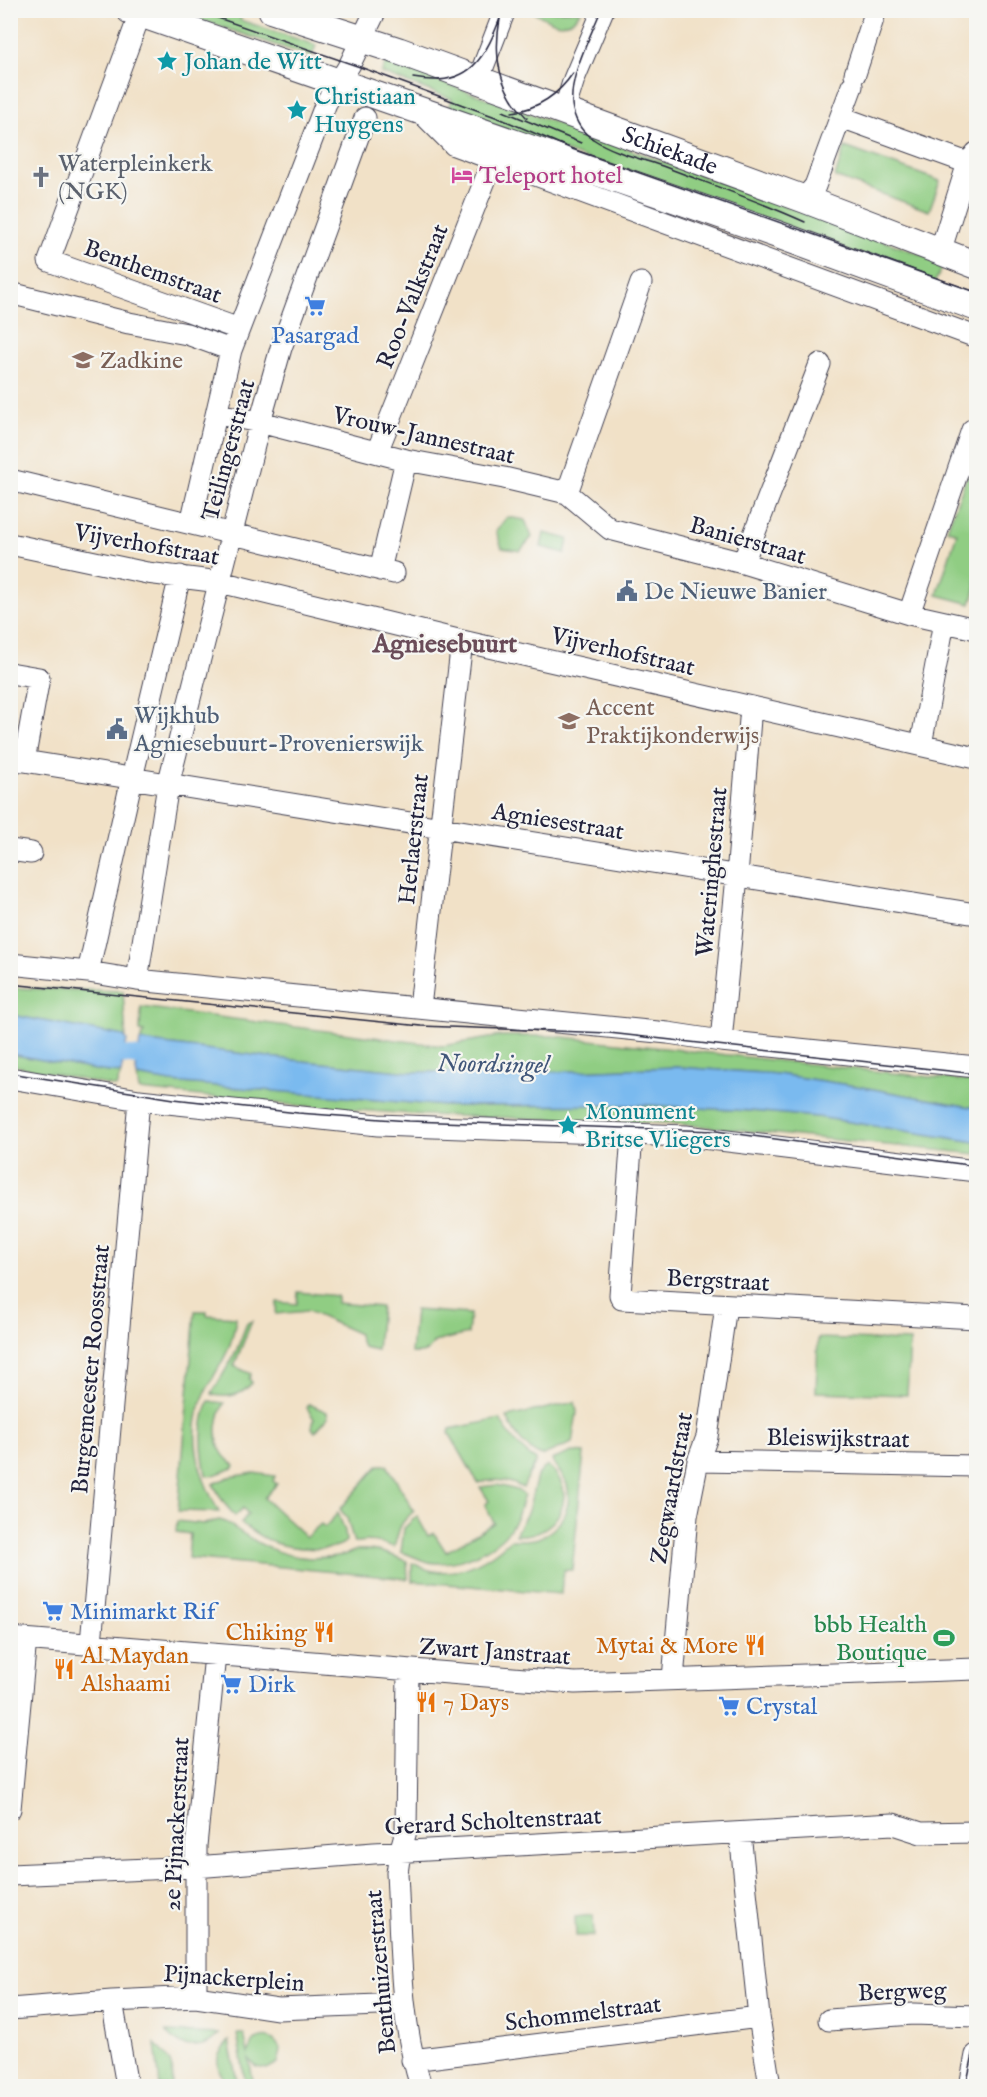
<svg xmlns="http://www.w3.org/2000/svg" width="987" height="2097" viewBox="0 0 987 2097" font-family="'IM FELL English',serif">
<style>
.green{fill:#90cd83;stroke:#59785f;stroke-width:1.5}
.water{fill:#7abaef;stroke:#4e6e95;stroke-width:1.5}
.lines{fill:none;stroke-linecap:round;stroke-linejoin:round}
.canal{stroke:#7abaef;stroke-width:18}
.minor-casing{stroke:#413f50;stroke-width:23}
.major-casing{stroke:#413f50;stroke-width:29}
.minor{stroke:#fff;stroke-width:21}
.major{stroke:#fff;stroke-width:27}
.tram{stroke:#22223b;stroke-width:1.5}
.labels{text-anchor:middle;stroke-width:4.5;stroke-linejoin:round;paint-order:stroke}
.culture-label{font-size:24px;fill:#0d838f;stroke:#f6f6f2;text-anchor:start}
.street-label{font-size:24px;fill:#22223b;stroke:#f6f6f2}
.worship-label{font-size:24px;fill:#5b616d;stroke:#f6f6f2;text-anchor:start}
.hotel-label{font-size:24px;fill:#b23c85;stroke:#f6f6f2;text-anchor:start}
.shop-label{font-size:24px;fill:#366cbe;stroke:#f6f6f2;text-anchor:start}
.education-label{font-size:24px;fill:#785e54;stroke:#f6f6f2;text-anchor:start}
.service-label{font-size:24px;fill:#4e5e75;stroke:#f6f6f2;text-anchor:start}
.leisure-label{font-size:24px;fill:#27864d;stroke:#f6f6f2;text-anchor:end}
.food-label{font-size:24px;fill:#c56008;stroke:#f6f6f2;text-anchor:end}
.neighbourhood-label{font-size:26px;font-weight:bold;fill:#6a4c59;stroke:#f6f6f2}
.water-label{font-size:26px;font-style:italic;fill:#41577a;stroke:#f6f6f2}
</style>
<rect width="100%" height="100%" fill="#f6f6f2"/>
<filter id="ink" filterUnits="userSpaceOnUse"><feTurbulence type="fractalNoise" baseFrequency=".0167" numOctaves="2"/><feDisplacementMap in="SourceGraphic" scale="12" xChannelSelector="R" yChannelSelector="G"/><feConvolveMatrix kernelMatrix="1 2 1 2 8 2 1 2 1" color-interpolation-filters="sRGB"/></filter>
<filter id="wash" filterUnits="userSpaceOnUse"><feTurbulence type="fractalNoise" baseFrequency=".008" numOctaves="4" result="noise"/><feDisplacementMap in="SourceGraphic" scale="24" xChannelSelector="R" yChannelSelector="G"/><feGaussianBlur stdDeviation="1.35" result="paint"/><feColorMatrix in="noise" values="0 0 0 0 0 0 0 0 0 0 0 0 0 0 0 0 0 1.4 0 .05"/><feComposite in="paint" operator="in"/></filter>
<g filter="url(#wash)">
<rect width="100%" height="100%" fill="#f1e1c7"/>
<path class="green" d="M173 11H243L240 20 316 45 312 57Z
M532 11H581C567 33 550 22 532 11Z
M386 62 945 263 933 285 449 109 452 99 381 73Z
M845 147 940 181 929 211 835 177Z
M967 476 976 479V587L971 604 937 595 957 533 947 529Z
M507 517 525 520 532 537 520 551 502 548 496 531Z
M544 533 568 539 565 553 541 547Z
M11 988 123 991 126 1039 123 1036 11 1015Z
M141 1007 443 1046 501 1036H553L976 1082V1108L862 1087 777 1074 676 1067 552 1072H409L293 1060 140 1041 144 1032 140 1031Z
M10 1054 101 1071 121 1073 116 1087 11 1065Z
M137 1076 171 1082 447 1106 648 1105 751 1111 818 1117 976 1142V1154L669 1123 425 1115 303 1106 139 1090Z
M298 1292 337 1296V1303L381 1307 377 1350 363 1347 360 1342 359 1334 308 1311 276 1314 277 1302 297 1304Z
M415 1310 470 1314 468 1334 434 1342C428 1353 423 1354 411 1353Z
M195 1311H207V1315L236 1317C232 1351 222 1360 207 1389 185 1431 198 1474 219 1512L178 1511Z
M252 1321 234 1366 251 1374 249 1379 252 1382C243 1396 229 1398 213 1395L212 1393 235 1354 247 1323Z
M818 1338 910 1341 907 1395 816 1392Z
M209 1401 224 1403C214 1424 212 1452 235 1465L234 1468 211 1476 206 1475C201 1450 199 1425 209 1401Z
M575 1402 577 1412 572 1443 541 1456C524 1448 514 1434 507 1417Z
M309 1404 327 1412 328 1417 315 1432 312 1428 314 1419 307 1408Z
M500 1419C509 1436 519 1449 536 1460V1463L529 1474 523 1488C508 1479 494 1478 478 1483L449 1433 450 1429Z
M572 1452 584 1453 572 1570H563L561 1594 412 1581V1563C418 1565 426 1570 434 1571 462 1576 491 1558 510 1540 520 1540 529 1541 538 1538 560 1530 573 1507 567 1485 564 1475 556 1469 552 1460Z
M379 1465H387L414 1511C396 1527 401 1528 394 1547 380 1542 368 1539 354 1543L347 1518 340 1509Z
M547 1465C582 1492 558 1538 516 1535V1533L528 1511 537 1476Z
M254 1473 275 1476 273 1481 277 1484 264 1498 306 1537 321 1524 325 1527 338 1513 345 1531 346 1541C334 1554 288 1548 273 1542 261 1538 251 1530 241 1523L248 1514 243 1508 235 1516 224 1503 213 1484 229 1477Z
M497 1485 517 1490 524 1495C521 1503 519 1513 515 1521 501 1547 465 1564 436 1563 425 1563 412 1555 401 1552L404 1528 417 1516 428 1536 434 1533 446 1552 494 1523 485 1505 489 1501 480 1487Z
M219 1520 226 1522C251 1540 278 1557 311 1558 322 1558 333 1557 344 1555 348 1554 353 1551 357 1550 374 1548 392 1555 407 1561L408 1579 188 1558 190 1534 176 1532 177 1521 204 1524Z
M593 1915 594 1936H576L575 1917Z
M166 2032 219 2034C205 2051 179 2050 166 2032Z
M237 2034H244L248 2053 254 2041C266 2034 276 2038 281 2051L278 2063 267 2069 256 2067 249 2059 254 2086H246Z
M229 2041 238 2086C225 2086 216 2070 218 2057 220 2051 225 2046 229 2041Z
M155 2044C168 2054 177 2070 171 2086H160Z"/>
<path class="water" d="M11 1015 124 1036 127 1040 121 1073 101 1071 11 1054Z
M140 1041 293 1060 409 1072H552L676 1067 777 1074 862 1087 976 1108V1142L818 1117 751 1111 648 1105 447 1106 171 1082 137 1076 136 1070Z"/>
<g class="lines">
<path class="canal" d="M101 1052 160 1060"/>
</g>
</g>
<g filter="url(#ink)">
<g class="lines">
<defs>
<path id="minor" d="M140 14 49 261 239 329
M855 74 876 10
M478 80 505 10
M564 111 574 79 603 10
M422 113 454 145 976 337
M841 117 968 163
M804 199 815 186 852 86
M940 252 968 163 976 153
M10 293 129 323 187 334 231 350
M217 414 260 422 406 460 504 478 567 493 610 529 743 563 909 614 976 629
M377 452 494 158
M10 480 394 573
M567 493 641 283
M191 523 231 350 326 103 350 64 376 10
M10 544 147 573 220 582 462 641 976 758
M743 563 820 364
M380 570 406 460
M909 614 972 430
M10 673 39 678 24 761 13 760
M921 745 944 622
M24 761 976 914
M10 850 31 853
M10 964 88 972 137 980 668 1033 721 1041 976 1067
M88 972 132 778 180 576
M137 980 168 785 260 422 281 348 365 118
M420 1007 462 641
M721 1041 737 876 751 707
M10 1078 139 1100 378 1125 686 1136 976 1171
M632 1135 620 1295 622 1299 976 1318
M698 1461 976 1466
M10 1638 575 1683 976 1669
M91 1643 139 1100
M408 1671 406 1831 400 1852 397 1873C401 1944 399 2018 421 2086
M673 1679 687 1516 698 1461 707 1437 726 1306
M10 1809 26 1639
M740 1833 759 2017 770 2086
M10 1875 195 1867 374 1853 893 1824 921 1833 976 1832
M196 1997V1846L215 1655
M10 2009 112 2001
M829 2020 913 2014 976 2016
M412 2060 759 2017
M127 2086 112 2001 196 1997 278 2009 404 2004
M970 2086 976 2055"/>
<g id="major">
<path d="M130 10 776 234 976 307"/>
<path id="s1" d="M272 10 399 51 804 199 976 265"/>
</g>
</defs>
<use href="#minor" class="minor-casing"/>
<use href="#major" class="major-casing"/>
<use href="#minor" class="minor"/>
<use href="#major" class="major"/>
<path class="tram" d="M195 10 360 67 501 119 572 149 976 292
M546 10C560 15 572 17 586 10
M601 10C590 38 566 81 573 110 576 122 583 133 593 139 614 153 642 159 665 167 712 185 759 201 805 222
M500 19C493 57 499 90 527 118
M413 78C470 89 486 58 503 10
M503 111 581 143
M512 112C538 109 559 94 573 73
M10 984 421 1026 609 1033 976 1074
M10 1073 174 1099 298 1113 409 1121 716 1131 976 1166
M966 2086 976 2041"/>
</g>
</g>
<defs>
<symbol id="sight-bare" viewBox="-9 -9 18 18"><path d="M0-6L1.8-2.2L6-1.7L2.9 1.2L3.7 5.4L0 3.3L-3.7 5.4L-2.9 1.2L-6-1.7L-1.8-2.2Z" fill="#0f9aa8" stroke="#f6f6f2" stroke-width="2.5" paint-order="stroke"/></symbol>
<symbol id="hotel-bare" viewBox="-9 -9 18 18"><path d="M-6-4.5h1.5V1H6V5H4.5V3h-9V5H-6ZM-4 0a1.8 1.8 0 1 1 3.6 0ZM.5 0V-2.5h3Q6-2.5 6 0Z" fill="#d1479c" stroke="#f6f6f2" stroke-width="2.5" paint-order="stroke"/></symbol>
<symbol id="church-bare" viewBox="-9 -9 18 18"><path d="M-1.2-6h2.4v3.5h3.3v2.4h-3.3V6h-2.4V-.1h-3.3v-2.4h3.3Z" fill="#6b7280" stroke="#f6f6f2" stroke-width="2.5" paint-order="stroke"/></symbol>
<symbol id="supermarket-bare" viewBox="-9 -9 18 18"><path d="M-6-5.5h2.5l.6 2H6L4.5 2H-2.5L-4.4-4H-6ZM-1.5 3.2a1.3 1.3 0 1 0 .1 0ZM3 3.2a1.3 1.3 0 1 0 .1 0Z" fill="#3f7fe0" stroke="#f6f6f2" stroke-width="2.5" paint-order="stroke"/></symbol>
<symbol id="school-bare" viewBox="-9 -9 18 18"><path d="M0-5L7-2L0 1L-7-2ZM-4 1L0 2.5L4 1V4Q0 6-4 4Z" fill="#8d6e63" stroke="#f6f6f2" stroke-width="2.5" paint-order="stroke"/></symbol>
<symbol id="civic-bare" viewBox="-9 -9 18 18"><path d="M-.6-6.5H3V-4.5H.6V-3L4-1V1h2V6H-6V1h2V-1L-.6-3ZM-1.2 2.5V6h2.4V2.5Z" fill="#5c6f8a" stroke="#f6f6f2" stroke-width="2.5" paint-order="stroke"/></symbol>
<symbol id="restaurant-bare" viewBox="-9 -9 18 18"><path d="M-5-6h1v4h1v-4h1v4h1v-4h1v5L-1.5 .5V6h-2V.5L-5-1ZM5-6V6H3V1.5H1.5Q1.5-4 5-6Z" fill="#e8710a" stroke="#f6f6f2" stroke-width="2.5" paint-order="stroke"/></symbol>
<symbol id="stadium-bare" viewBox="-9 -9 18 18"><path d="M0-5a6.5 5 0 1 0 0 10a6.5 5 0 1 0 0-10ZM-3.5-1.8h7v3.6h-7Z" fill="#2e9e5b" stroke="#f6f6f2" stroke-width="2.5" paint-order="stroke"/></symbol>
</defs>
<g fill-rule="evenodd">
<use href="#sight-bare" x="152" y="46" width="30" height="30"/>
<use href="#sight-bare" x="282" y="95" width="30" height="30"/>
<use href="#hotel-bare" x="447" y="160" width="30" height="30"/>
<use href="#church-bare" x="26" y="162" width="30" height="30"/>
<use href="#supermarket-bare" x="300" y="291" width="30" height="30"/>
<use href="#school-bare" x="68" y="345" width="30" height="30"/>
<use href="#civic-bare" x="612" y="576" width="30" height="30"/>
<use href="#school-bare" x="554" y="706" width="30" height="30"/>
<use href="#civic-bare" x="102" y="714" width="30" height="30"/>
<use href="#sight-bare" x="553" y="1110" width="30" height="30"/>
<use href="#supermarket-bare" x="38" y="1596" width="30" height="30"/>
<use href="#restaurant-bare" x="309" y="1617" width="30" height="30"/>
<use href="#stadium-bare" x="929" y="1623" width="30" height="30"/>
<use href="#restaurant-bare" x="740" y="1630" width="30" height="30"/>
<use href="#restaurant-bare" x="49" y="1654" width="30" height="30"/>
<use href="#supermarket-bare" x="216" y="1669" width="30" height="30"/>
<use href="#restaurant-bare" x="411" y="1687" width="30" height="30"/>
<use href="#supermarket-bare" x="714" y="1691" width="30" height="30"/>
</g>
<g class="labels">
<g class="culture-label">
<text x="184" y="69">Johan de Witt</text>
<text x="314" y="104">Christiaan<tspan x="314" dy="28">Huygens</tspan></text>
<text x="585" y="1119">Monument<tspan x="585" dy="28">Britse Vliegers</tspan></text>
</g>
<g class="street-label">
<text dy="8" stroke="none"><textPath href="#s1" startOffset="422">Schiekade</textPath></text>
<text transform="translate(153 271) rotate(20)" y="8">Benthemstraat</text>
<text transform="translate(412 296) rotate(-68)" y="8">Roo-Valkstraat</text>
<text transform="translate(424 435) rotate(13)" y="8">Vrouw-Jannestraat</text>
<text transform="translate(228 450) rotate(-75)" y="8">Teilingerstraat</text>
<text transform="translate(748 540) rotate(16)" y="8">Banierstraat</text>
<text transform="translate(147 544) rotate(10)" y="8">Vijverhofstraat</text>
<text transform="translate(623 651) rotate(13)" y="8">Vijverhofstraat</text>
<text transform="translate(558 821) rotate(9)" y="8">Agniesestraat</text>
<text transform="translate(413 839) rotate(-84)" y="8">Herlaerstraat</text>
<text transform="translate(711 872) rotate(-85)" y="8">Wateringhestraat</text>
<text transform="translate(718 1280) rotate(3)" y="8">Bergstraat</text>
<text transform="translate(90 1369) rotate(-85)" y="8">Burgemeester Roosstraat</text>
<text transform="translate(838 1438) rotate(1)" y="8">Bleiswijkstraat</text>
<text transform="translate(671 1488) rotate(-80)" y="8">Zegwaardstraat</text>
<text transform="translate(495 1651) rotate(4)" y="8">Zwart Janstraat</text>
<text transform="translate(493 1821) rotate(-3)" y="8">Gerard Scholtenstraat</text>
<text transform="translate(176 1824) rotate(-87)" y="8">2e Pijnackerstraat</text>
<text transform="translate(380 1972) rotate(-95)" y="8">Benthuizerstraat</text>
<text transform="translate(234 1978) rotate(4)" y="8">Pijnackerplein</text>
<text transform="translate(902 1991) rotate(-2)" y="8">Bergweg</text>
<text transform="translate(583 2013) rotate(-7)" y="8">Schommelstraat</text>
</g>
<g class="worship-label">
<text x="58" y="171">Waterpleinkerk<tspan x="58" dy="28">(NGK)</tspan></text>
</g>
<g class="hotel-label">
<text x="479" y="183">Teleport hotel</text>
</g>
<g class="shop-label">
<text x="315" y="343" text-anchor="middle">Pasargad</text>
<text x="70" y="1619">Minimarkt Rif</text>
<text x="248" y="1692">Dirk</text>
<text x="746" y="1714">Crystal</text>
</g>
<g class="education-label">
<text x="100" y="368">Zadkine</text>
<text x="586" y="715">Accent<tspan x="586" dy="28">Praktijkonderwijs</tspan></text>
</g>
<g class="service-label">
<text x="644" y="599">De Nieuwe Banier</text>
<text x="134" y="723">Wijkhub<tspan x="134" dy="28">Agniesebuurt-Provenierswijk</tspan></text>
</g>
<g class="leisure-label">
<text x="927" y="1632">bbb Health<tspan x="927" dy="28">Boutique</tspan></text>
</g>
<g class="food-label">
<text x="307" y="1640">Chiking</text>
<text x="738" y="1653">Mytai &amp; More</text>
<text x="81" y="1663" text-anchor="start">Al Maydan<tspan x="81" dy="28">Alshaami</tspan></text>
<text x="443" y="1710" text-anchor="start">7 Days</text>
</g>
<g class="neighbourhood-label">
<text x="445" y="652">Agniesebuurt</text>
</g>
<g class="water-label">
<text transform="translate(493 1063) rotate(1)" y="9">Noordsingel</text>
</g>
</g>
<rect width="987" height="2097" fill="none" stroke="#f6f6f2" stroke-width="36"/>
</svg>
